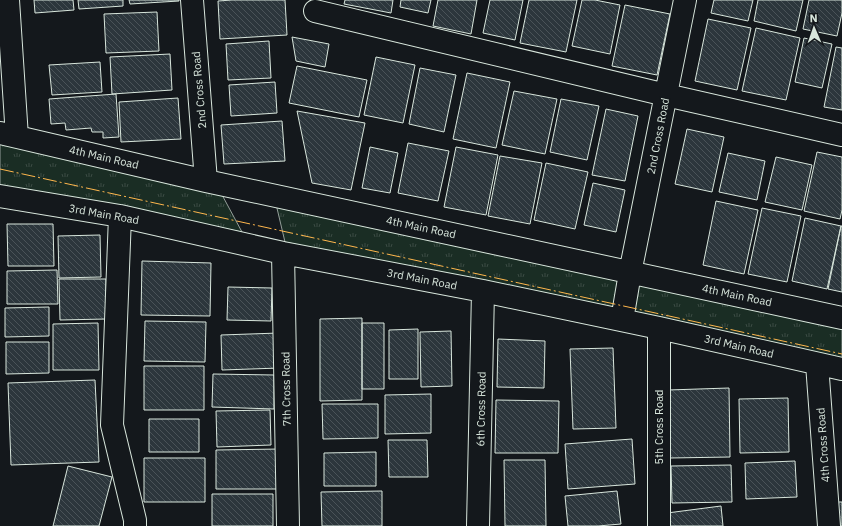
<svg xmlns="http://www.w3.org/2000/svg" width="842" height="526" viewBox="0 0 842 526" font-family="'IBM Plex Sans',sans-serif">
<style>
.park{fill:url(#park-tufts);stroke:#939e99}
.building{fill:url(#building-back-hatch);stroke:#d8e6dc}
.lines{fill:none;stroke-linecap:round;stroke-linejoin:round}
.minor-casing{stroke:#d8e6dc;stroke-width:24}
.minor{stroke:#14181c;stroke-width:22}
.power{stroke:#ffb74d;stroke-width:1;stroke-dasharray:14 3 2 3;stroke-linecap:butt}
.labels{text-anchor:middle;stroke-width:3;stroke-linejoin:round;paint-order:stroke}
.street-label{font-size:11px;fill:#d8e6dc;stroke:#14181c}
</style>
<defs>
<pattern id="park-tufts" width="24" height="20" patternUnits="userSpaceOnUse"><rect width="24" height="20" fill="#1a2d24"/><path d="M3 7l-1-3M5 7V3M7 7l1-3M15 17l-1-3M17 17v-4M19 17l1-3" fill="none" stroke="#3b4b43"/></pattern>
<pattern id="building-back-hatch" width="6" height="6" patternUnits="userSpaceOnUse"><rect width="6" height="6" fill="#2c363c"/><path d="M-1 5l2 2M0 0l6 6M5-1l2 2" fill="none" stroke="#4a5358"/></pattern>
</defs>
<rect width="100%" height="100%" fill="#14181c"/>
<path class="park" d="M0 142 221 193 242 232 0 186Z
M276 204 842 326V361L285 242Z"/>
<path class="building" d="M34 0H73L74 10 35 13Z
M78 0H123V6L79 9Z
M129 0H179V1L130 4Z
M232 0H285L287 35 220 39 218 1Z
M345 0H393L391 13 344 4Z
M401 0H431L428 13 400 7Z
M438 0H477L471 34 433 26Z
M490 0H523L515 40 483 33Z
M529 0H577L566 52 520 43Z
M582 0H595L620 5 610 54 572 46Z
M714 0H753L748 21 711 13Z
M758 0H803L796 31 754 21Z
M809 0H842V13L837 36 803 29Z
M625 5 670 14 657 75 612 66Z
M157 12 159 51 106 53 104 14Z
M708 19 751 28 737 90 695 81Z
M756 28 800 38 786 100 742 91Z
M292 37 329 44 325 67 296 61Z
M804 38 832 44 822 88 795 82Z
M269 41 271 78 228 80 226 44Z
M836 47 842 48V110L824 107Z
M170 54 172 90 112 94 110 57Z
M376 57 415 65 403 123 364 115Z
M100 62 102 92 52 95 49 65Z
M297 66 367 80 359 117 289 103Z
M420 68 456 75 444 132 409 124Z
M467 73 510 82 496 148 453 139Z
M275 82 277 113 231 116 229 85Z
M514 91 557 99 545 154 502 145Z
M116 94 119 137 103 138V132H92L91 128 66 130 65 123 51 124 49 99Z
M178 98 181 139 121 142 119 102Z
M561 99 599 106 587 160 550 152Z
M606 109 638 116 625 181 592 175Z
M297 111 365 123 351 190 312 183Z
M282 121 285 161 224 164 221 125Z
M687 129 724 137 712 192 675 184Z
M408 143 449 151 438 201 398 193Z
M370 147 398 153 390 193 362 188Z
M456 147 498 155 486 215 444 207Z
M817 152 842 157V210L840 219 804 211Z
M728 153 765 161 757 200 719 192Z
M500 156 542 163 530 224 488 216Z
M776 157 812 165 802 210 765 202Z
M546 163 588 172 575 229 534 220Z
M593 183 625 190 616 232 584 225Z
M716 201 758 210 744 274 703 265Z
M762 208 801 216 787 282 748 274Z
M805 218 841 226 827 289 792 281Z
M7 224H53L54 266H8Z
M841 226H842V292L828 289Z
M100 235 101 277 59 278 58 236Z
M142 261 211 263 210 316 141 315Z
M57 270 58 304H7V271Z
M59 279H106V319L60 320Z
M228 287 272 288 271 321 227 320Z
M49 307V336L5 337V308Z
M362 318V400L320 401V319Z
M145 321 206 322 205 362 144 361Z
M98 323 99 370H53V324Z
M362 323H384V389H362Z
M418 329V379H389V330Z
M451 331 452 386 421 387 420 332Z
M279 333 280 368 222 370 221 335Z
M498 339 545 341 544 388 497 387Z
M6 342H49V373L6 374Z
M613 348 616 428 573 429 570 349Z
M144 366H204V410H144Z
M213 374 274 375V409L212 407Z
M95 380 99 462 11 465 8 383Z
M729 388 730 457 670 458 668 390Z
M431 394V433L385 434V395Z
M788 398 789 452 740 453 739 399Z
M496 400 559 401 558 453H495Z
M322 404H378V438L323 439Z
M270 410 271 445 217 447 216 411Z
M149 419H199V452H149Z
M632 439 635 484 568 489 565 444Z
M388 440H427L428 477H389Z
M280 449V489H216V450Z
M376 452V486H324V453Z
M144 458H205V502H144Z
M504 460H545L546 526H505Z
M795 461 797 497 746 499 745 463Z
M731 465 732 502 672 503 671 466Z
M68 466 112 477 99 526H53Z
M382 491V526H322L321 492Z
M617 491 621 524 598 526H568L565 496Z
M212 494H273V526H212Z
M837 502H842V526H839Z
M721 506 723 526H668L667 513Z"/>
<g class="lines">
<defs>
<path id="minor" d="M8 0 17 137
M192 0 206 181
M315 11 666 95 842 135
M0 133 206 181 842 318
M0 196 120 216 283 253 483 291 659 328 842 369
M120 216 112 425 135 520V526
M283 253 288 526
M622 320 630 273 685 0
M817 364 829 526
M478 526 483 291
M659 526V328"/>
</defs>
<use href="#minor" class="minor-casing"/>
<use href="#minor" class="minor"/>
<path class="power" d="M0 169 842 354"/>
</g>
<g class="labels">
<g class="street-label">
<text transform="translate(199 90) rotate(-95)" y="4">2nd Cross Road</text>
<text transform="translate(658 136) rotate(-79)" y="4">2nd Cross Road</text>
<text transform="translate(104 157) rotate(13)" y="4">4th Main Road</text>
<text transform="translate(104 214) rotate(10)" y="4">3rd Main Road</text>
<text transform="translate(421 227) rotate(12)" y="4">4th Main Road</text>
<text transform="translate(422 279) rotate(11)" y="4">3rd Main Road</text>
<text transform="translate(737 295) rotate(12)" y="4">4th Main Road</text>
<text transform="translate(739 346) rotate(13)" y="4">3rd Main Road</text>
<text transform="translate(286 389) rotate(-91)" y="4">7th Cross Road</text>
<text transform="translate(481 409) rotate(-89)" y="4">6th Cross Road</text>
<text transform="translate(659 427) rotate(-90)" y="4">5th Cross Road</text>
<text transform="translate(823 445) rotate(-94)" y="4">4th Cross Road</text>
</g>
</g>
<g transform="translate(814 28) rotate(358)" stroke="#14181c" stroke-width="3" paint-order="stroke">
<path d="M0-3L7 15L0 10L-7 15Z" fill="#d8e6dc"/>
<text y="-6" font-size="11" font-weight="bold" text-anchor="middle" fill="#d8e6dc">N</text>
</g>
</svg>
